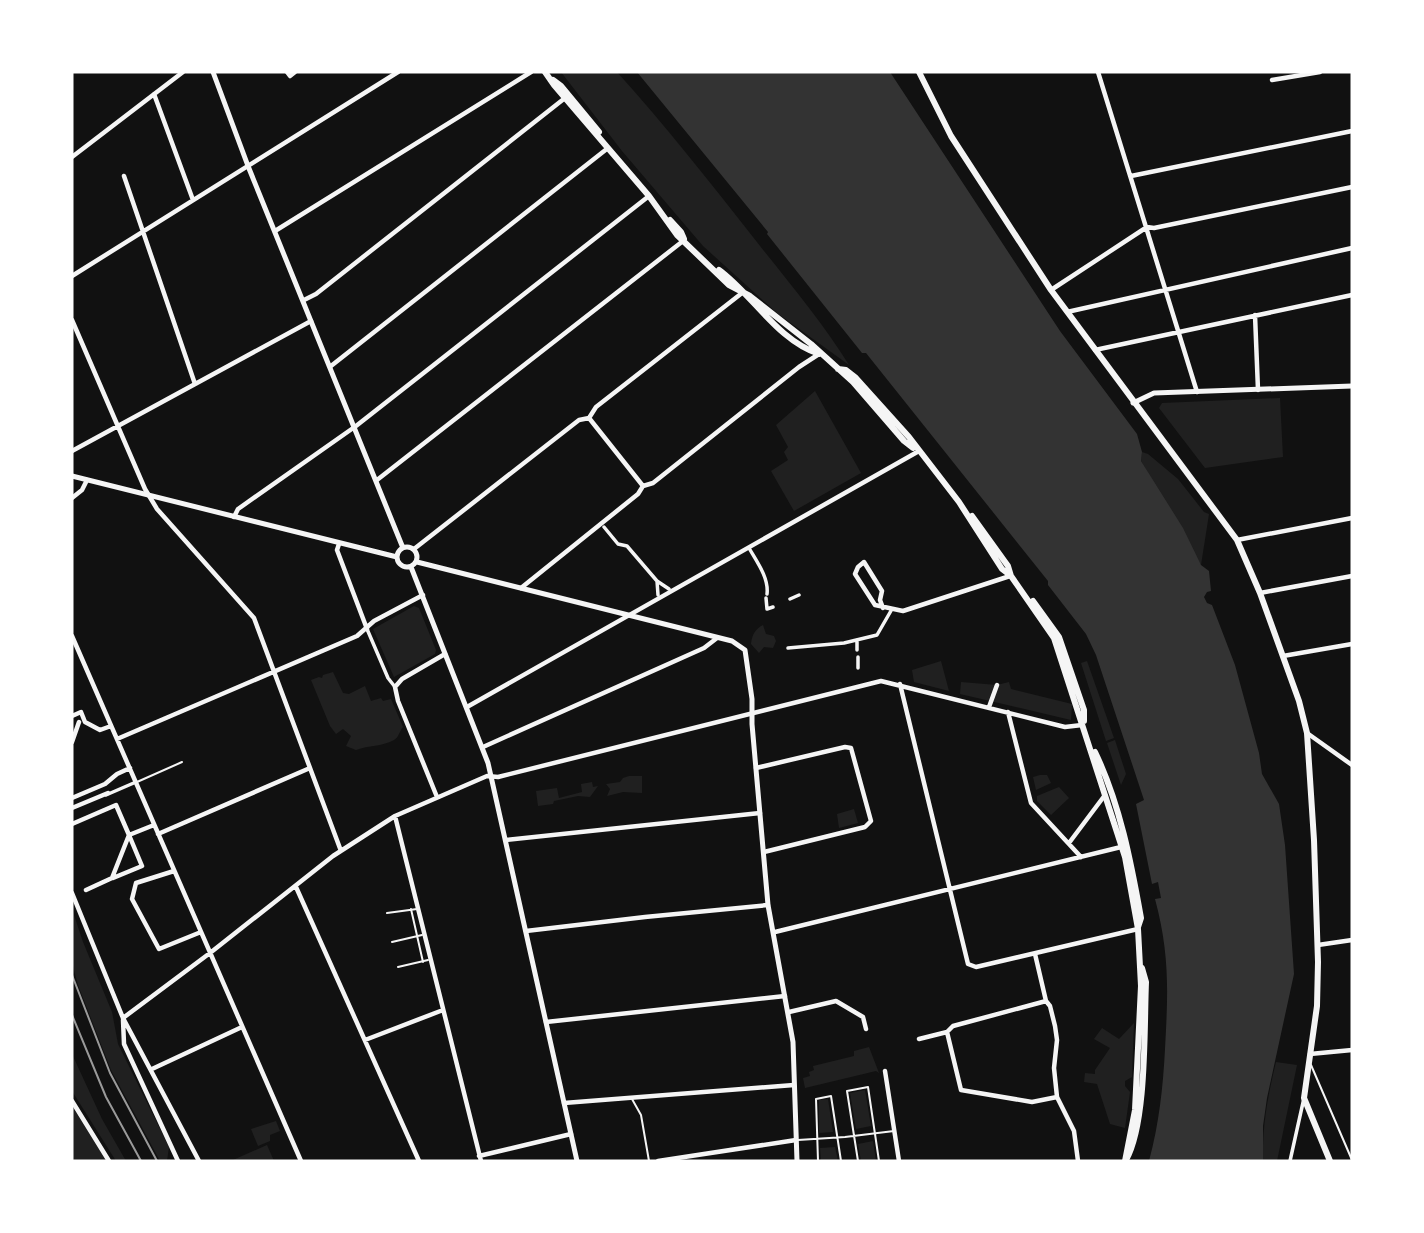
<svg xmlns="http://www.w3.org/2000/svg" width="1424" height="1233" viewBox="0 0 1424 1233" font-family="Helvetica,sans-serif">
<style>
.green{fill:#202020}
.water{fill:#333}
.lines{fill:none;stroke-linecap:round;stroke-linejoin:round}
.service{stroke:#f5f5f5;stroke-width:2}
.pedestrian{stroke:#f5f5f5;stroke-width:3.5}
.minor{stroke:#f5f5f5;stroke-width:4.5}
.tertiary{stroke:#f5f5f5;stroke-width:5}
.secondary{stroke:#f5f5f5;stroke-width:6}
.rail{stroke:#9a9a9a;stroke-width:2}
</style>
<rect width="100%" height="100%" fill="#111"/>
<path class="green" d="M561 72H617C665 125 709 181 753 237 786 279 821 320 849 365L777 313 703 246 622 151Z
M815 391 861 473 794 511 771 471 788 460 784 452 788 447 776 425Z
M1280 398 1283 457 1205 468 1159 408 1162 403Z
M1142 452 1148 454 1178 479 1204 512 1209 514 1201 565 1141 461Z
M414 606 419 608 436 650 435 654 394 677 373 629Z
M763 625 766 634 774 636 776 641 773 648 764 647 759 653 751 644C752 635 755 629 763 625Z
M941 661 949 691 914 682 912 670Z
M1087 661 1114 738 1106 741 1081 663Z
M333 672 343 693 349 694 365 686 371 701 381 698 383 701 391 699 403 727C399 732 399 737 394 740 381 747 369 745 356 750L346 746 351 736 343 729 336 734 330 726 311 680 319 677 322 678 323 675Z
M961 682 997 685 1009 682 1011 689 1072 704 1071 720 960 694Z
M1115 740 1126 774 1121 785 1107 743Z
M1040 775H1047L1051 783 1036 790 1033 777Z
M629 776H642V793L623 792 607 796 610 789 606 784 620 782 623 778Z
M592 782 593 787 598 786 590 797 578 796 554 801 553 804 538 806 536 791 557 788 559 798 582 792 581 784Z
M1059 787 1069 798 1051 815 1037 801V796Z
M854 809 858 823 839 828 837 814Z
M72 909 83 942 112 1012 118 1044 169 1147 167 1161H160L111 1070 78 985 72 963Z
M1134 1023 1132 1077 1125 1081V1086L1130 1092 1125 1128 1110 1124 1097 1084 1084 1082 1085 1073 1095 1074V1070L1110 1048 1094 1039 1102 1028 1119 1039Z
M869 1047 879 1073 876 1071 805 1088 803 1078 810 1076 809 1072 814 1070 813 1066 854 1056V1051Z
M72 1054 102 1119 126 1161H116L72 1091Z
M1276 1062 1297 1065 1277 1161H1263C1262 1127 1268 1095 1276 1062Z
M865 1090 871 1126 856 1129 850 1093Z
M828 1099 833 1132 819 1133V1100Z
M72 1106 107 1161H74L72 1155Z
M276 1121 280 1131 270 1135V1141L258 1146 251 1129Z
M873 1141 876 1161H861L858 1144Z
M267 1145 274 1161H234L233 1160Z
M835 1147 838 1161H821L820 1148Z"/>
<path class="water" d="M637 72H890L1060 331 1137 434 1142 452 1141 461 1183 528 1201 565 1209 571 1211 591 1207 592 1204 597 1207 603 1212 605 1235 665 1259 753 1262 774 1279 804 1285 845 1294 974 1267 1098 1263 1126V1161H1149C1159 1124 1163 1088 1165 1049 1168 993 1170 955 1155 899L1161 898 1158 882 1152 884 1136 804 1144 800 1096 655 1086 634 1048 585V581L866 353H862L767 234 768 232Z"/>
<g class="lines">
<path class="service" d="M137 782 182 762
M411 909 423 962
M387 913 417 909
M392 942 422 935
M398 967 428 960
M1311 1065 1352 1160
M632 1099 641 1115 649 1161
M798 1140 845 1137 894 1131
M818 1161 816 1099 831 1096 841 1161
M858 1161 847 1091 868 1087 879 1161"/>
<path class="pedestrian" d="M604 527 618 544 627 546 657 581 658 595
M749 548C757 562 769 578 767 594
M657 581 669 589
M766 598 767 609 773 607
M790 599 799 595
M367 629 388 678 395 687
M857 640V650
M788 648 844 643 877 635 892 609
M858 657V668
M106 795 136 782
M1290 1161 1304 1098"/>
<path class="minor" d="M287 72 290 76 295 72
M1098 72 1197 392
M1272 80 1320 72
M154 94 193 200
M72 157 183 72
M124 176 195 384
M1131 176 1352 131
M275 231 531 72
M72 276 398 72
M1051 290 1147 227 1154 228 1352 187
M304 300 316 294 565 98
M1067 312 1352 248
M1255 315 1258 390
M72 320 145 489 157 509 254 618 341 851
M1095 350 1352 295
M331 366 608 148
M589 418 643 486
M72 451 311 321
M377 480 683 241
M72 498 82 490 87 480
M234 517 238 509 356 426 649 196
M1237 540 1352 518
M339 544 337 550 367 629
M414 549 579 420 589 418 596 407 742 293
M521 588 638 494 643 486 653 483 799 367 819 354
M1260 593 1352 576
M883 608 880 600 882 591 864 562 858 567 855 574 875 605 903 611 1010 576
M72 636 301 1161
M1283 656 1352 644
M900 684 968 964 976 967 1138 929
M467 707 919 451
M989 707 997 685
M1008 712 1031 803 1081 857
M72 716 81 712 85 722 100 730 111 726
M1307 733 1352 765
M117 739 357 636 374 621 423 595
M72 742 79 722
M483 747 704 648 717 638
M756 768 845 747 851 748 871 821 865 827 764 852
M437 797 398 701 395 687 402 679 445 654
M72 798 105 784 117 774 130 768
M72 808 108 793
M395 816 481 1161
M72 824 116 805 129 835 154 825
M158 834 310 768
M506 840 760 813
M1069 843 1105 795
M174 871 136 883 132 899 159 949 201 932
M113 878 142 866 129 835
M296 887 419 1161
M86 890 112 878 129 835
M72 893 123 1018 199 1161
M526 931 645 917 768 905
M775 932 1121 847
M1318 945 1352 940
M1035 954 1046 1001 1050 1006 1055 1026 1057 1040 1054 1068 1057 1097 1074 1131 1078 1161
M1046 1001 953 1026 947 1032 961 1090 1032 1102 1057 1097
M789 1012 836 1001 863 1017 866 1029
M123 1018 210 953 333 856 395 816 487 776 498 777 881 681 1065 727 1082 725
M123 1020 124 1044 178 1161
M546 1022 785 996
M919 1039 947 1032
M365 1040 443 1010
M1310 1054 1352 1050
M152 1069 242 1027
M885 1071 899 1161
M72 1101 109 1161
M564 1103 794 1085
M479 1156 571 1134
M658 1161 796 1140"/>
<path class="tertiary" d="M213 72 248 166 403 548
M1133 403 1154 393 1352 386
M72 476 397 557
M397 557a10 10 0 1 1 20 0a10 10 0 1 1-20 0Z
M417 562 732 641 745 650 752 699V724L768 905 793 1042 797 1161
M411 567 488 763 577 1161"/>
<path class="secondary" d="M545 72 554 85 649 196 677 235 729 285 750 296 811 344 853 382 904 441 913 448
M919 72 951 136 1051 290 1237 540 1260 593 1299 701 1307 733 1314 840 1318 962 1317 1006 1304 1098 1330 1161
M553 80 561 86 599 132
M670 220 681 232 684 239
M719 270C753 295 777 340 819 354
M838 369 846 370 855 377 909 437 959 502 1002 569 1011 576 1054 638 1125 857 1138 929 1141 986 1135 1110 1125 1161
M972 516 1008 566 1011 576
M1033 601 1059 637 1084 710V721
M1095 752C1120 804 1131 862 1141 918L1138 927
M1126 1160C1147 1123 1144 1027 1146 982L1142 968"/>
<path class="rail" d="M72 975 110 1073 157 1161
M72 1015 106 1097 141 1161"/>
</g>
<rect width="1424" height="1233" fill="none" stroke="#ffffff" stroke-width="147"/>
</svg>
